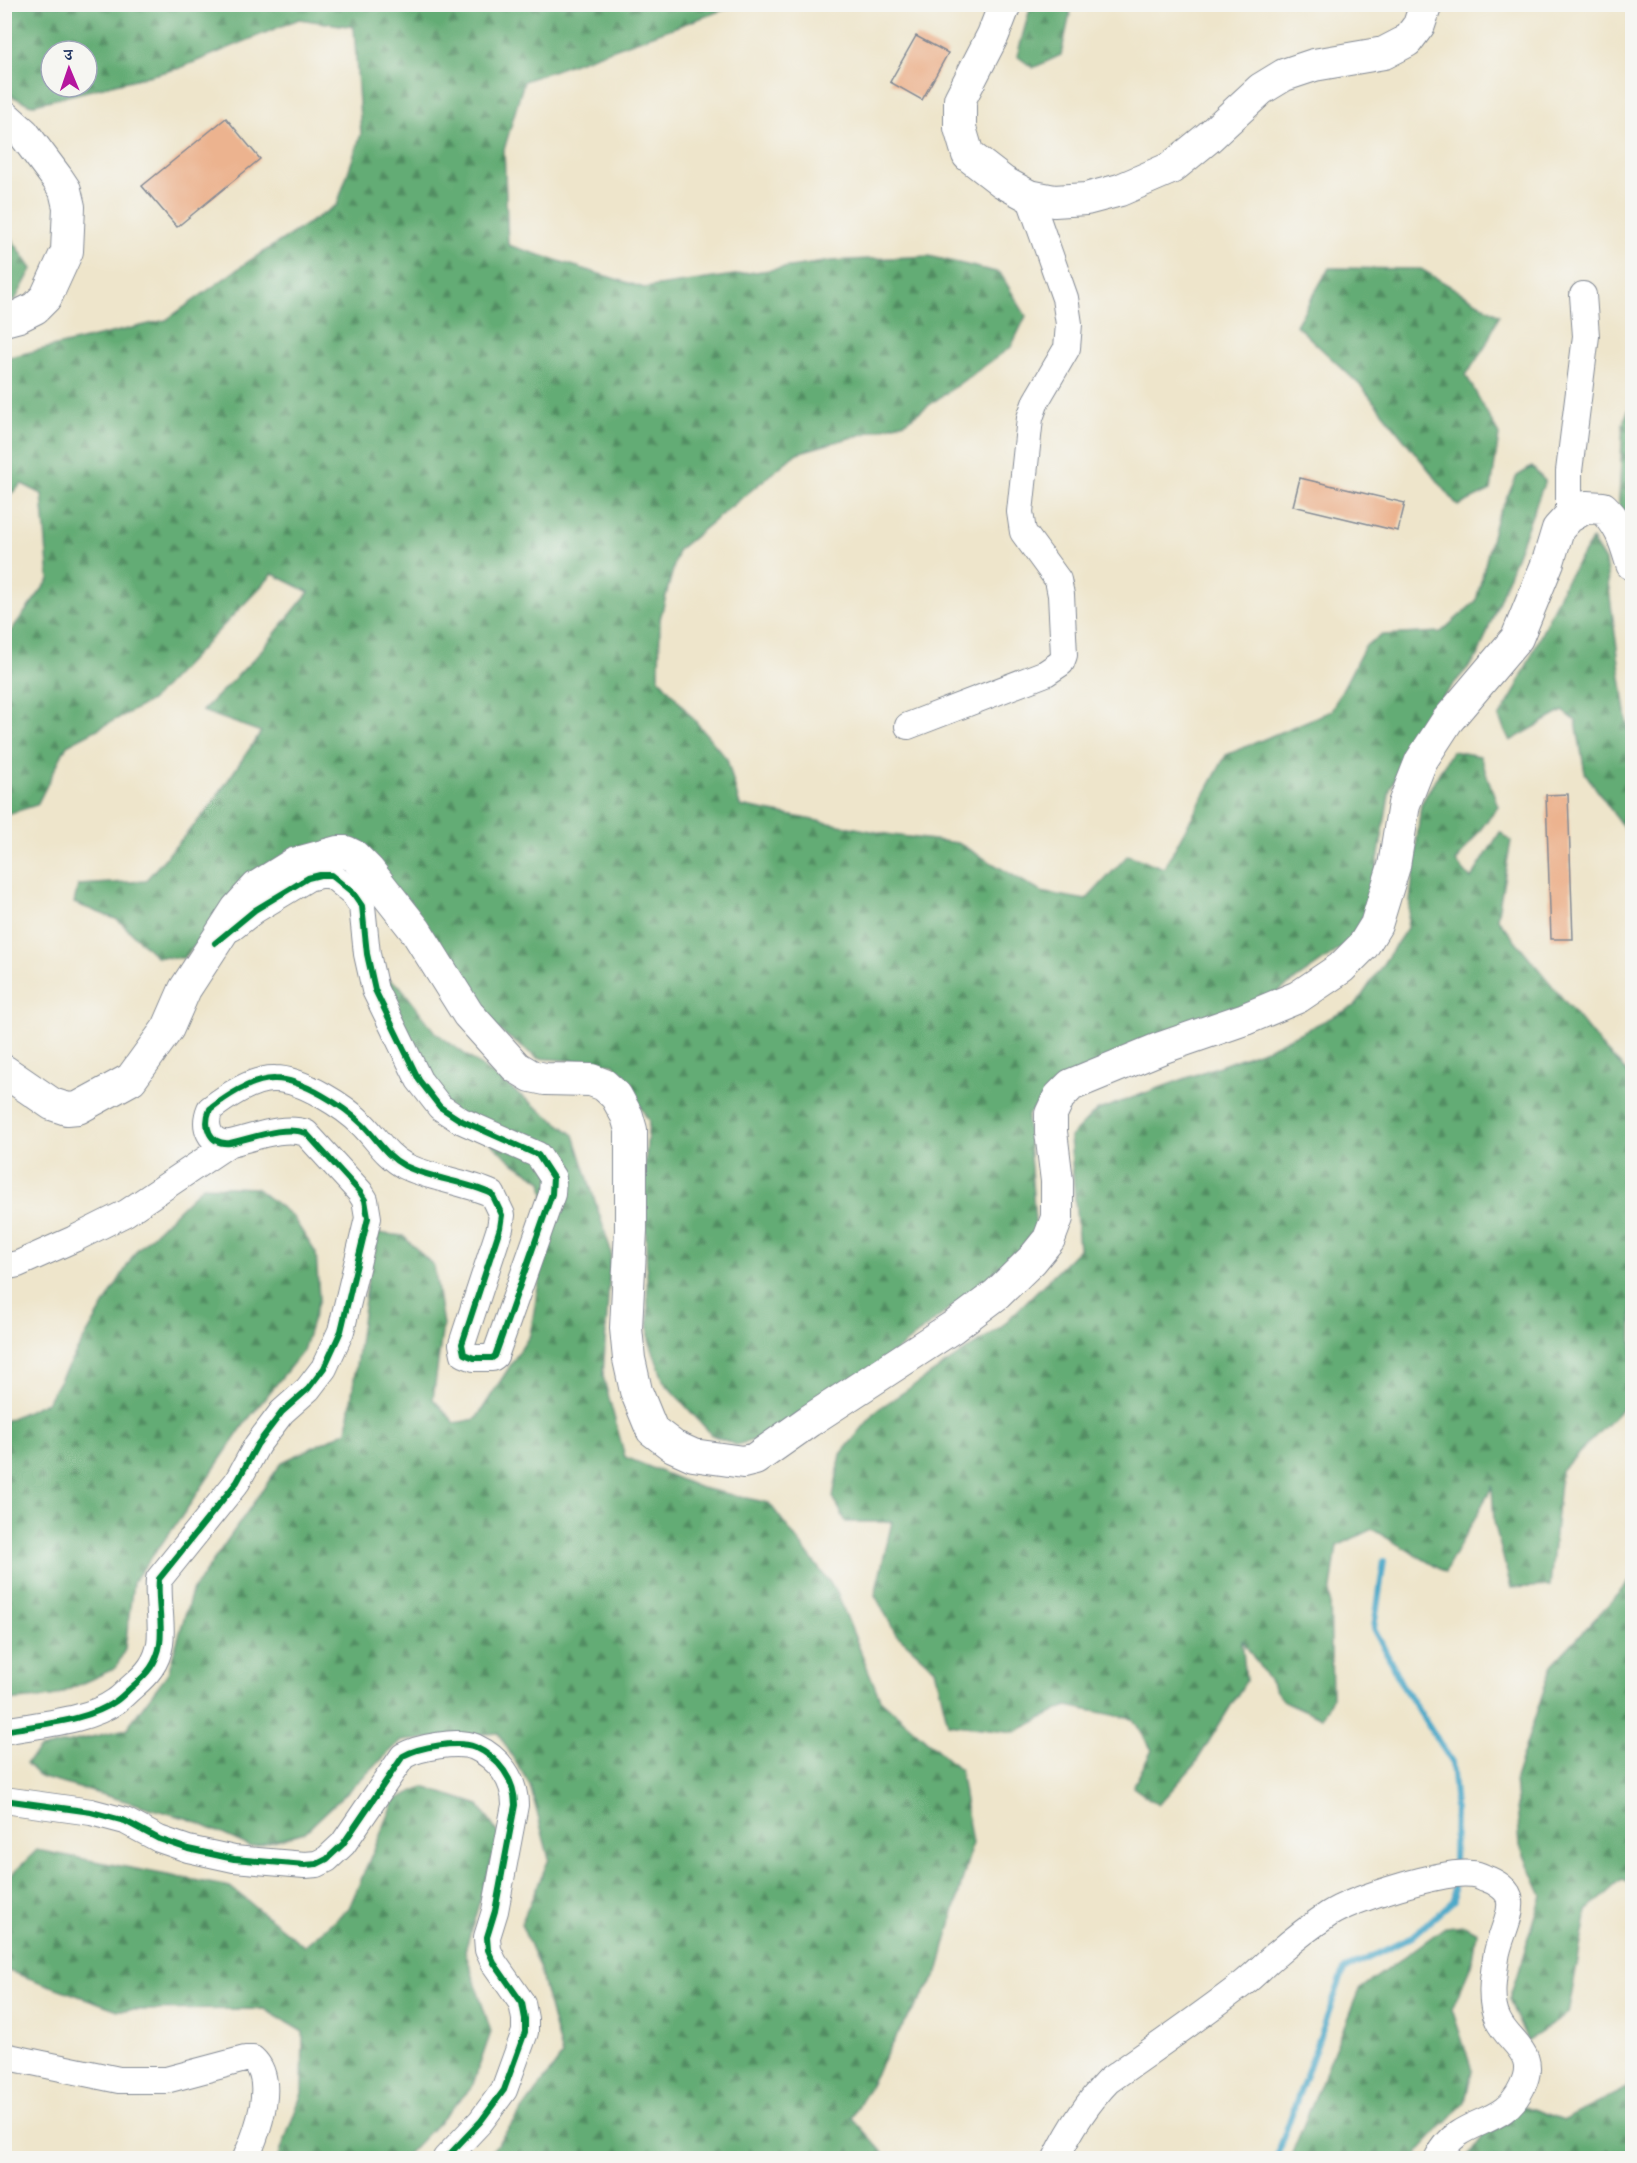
<svg xmlns="http://www.w3.org/2000/svg" width="1637" height="2163" viewBox="0 0 1637 2163" font-family="'IM FELL DW Pica','Noto Serif Devanagari',serif">
<style>
.forest{fill:url(#forest-firs);stroke:#3f6e69;stroke-width:1.5;fill-rule:evenodd}
.lines{fill:none;stroke-linecap:round;stroke-linejoin:round}
.stream{stroke:#48a7c7;stroke-width:6}
.building{fill:#ecb38f}
.minor-casing{stroke:#848a94;stroke-width:28}
.major-casing{stroke:#848a94;stroke-width:34}
.minor{stroke:#fff;stroke-width:26}
.major{stroke:#fff;stroke-width:32}
.cycleway-casing{stroke:#f6f6f2;stroke-width:10}
.cycleway{stroke:#00873e;stroke-width:6}
</style>
<defs>
<pattern id="forest-firs" width="22" height="20" patternUnits="userSpaceOnUse" patternTransform="scale(1.5)"><rect width="22" height="20" fill="#63ac74"/><path d="M5 1l3.5 6h-7zM16 11l3.5 6h-7z" fill="#518c62"/></pattern>
</defs>
<rect width="100%" height="100%" fill="#f6f6f2"/>
<filter id="ink" filterUnits="userSpaceOnUse"><feTurbulence type="fractalNoise" baseFrequency=".0167" numOctaves="2"/><feDisplacementMap in="SourceGraphic" scale="12" xChannelSelector="R" yChannelSelector="G"/><feConvolveMatrix kernelMatrix="1 2 1 2 8 2 1 2 1" color-interpolation-filters="sRGB"/></filter>
<filter id="wash" filterUnits="userSpaceOnUse"><feTurbulence type="fractalNoise" baseFrequency=".008" numOctaves="4" result="noise"/><feDisplacementMap in="SourceGraphic" scale="24" xChannelSelector="R" yChannelSelector="G"/><feGaussianBlur stdDeviation="1.35" result="paint"/><feColorMatrix in="noise" values="0 0 0 0 0 0 0 0 0 0 0 0 0 0 0 0 0 1.4 0 .05"/><feComposite in="paint" operator="in"/></filter>
<g filter="url(#wash)">
<rect width="100%" height="100%" fill="#eee5cb"/>
<path class="forest" d="M5 5H737L524 81 504 150 508 245 644 288 831 261 929 256 1000 273 1026 316 1011 347 905 422 797 453 678 550 660 619 659 678 727 759 740 806 892 835 958 843 1041 892 1086 900 1128 855 1164 868 1226 755 1331 711 1365 646 1382 635 1441 632 1476 601 1496 520 1517 476 1532 467 1545 481 1478 656 1425 717 1390 789 1371 902 1350 942 1275 994 1050 1092 1027 1116 1037 1248 1000 1269 876 1367 779 1433 736 1445 712 1435 664 1382 649 1340 644 1177 649 1121 614 1064 537 1058 478 1015 344 843 234 903 184 958 157 957 118 920 74 903 78 885 145 881 209 808 261 732 202 711 255 658 309 592 273 574 151 701 67 745 37 805 5 815 4 640 49 580 42 494 22 484 5 499V358L166 320 249 261 337 205 361 134 354 27 299 19 180 68 31 105 5 93ZM51 51H87V87H51Z
M1031 5H1072L1061 55 1033 68 1017 56Z
M5 229 32 269 15 300 5 303Z
M1329 268 1421 269 1499 315 1485 347 1466 375 1499 435 1491 490 1458 506 1362 387 1296 325Z
M1632 400V580L1617 540 1623 424Z
M1592 540 1605 561 1627 720 1632 739V840L1585 773 1576 721 1563 711 1510 741 1499 718 1514 693 1565 582Z
M1452 751 1480 756 1498 806 1456 862 1471 879 1500 832 1511 841 1497 918 1602 1047 1632 1077V1399L1561 1471 1550 1586 1511 1588 1494 1522 1492 1487 1445 1572 1372 1529 1337 1546 1330 1596 1332 1697 1322 1718 1282 1700 1242 1640 1246 1681 1195 1764 1158 1805 1133 1787 1152 1750 1133 1719 1067 1706 1015 1732 948 1724 935 1669 896 1634 875 1595 892 1522H846L833 1497 841 1454 877 1410 1001 1327 1079 1249 1070 1137 1096 1111 1269 1048 1355 1006 1407 928 1421 804Z
M382 975 400 986 435 1032 574 1135 611 1251 603 1376 625 1457 701 1488 769 1503 836 1591 880 1699 960 1770 972 1844 938 1973 896 2036 852 2118 888 2158H482L492 2151 562 2056 539 1967 521 1924 549 1859 530 1785 498 1733 401 1741 305 1832 251 1847 189 1819 40 1777 26 1763 40 1749 126 1729 168 1673 192 1591 282 1462 347 1431 368 1278 378 1233 403 1236 434 1266 443 1325 433 1399 455 1423 476 1419 530 1335 549 1222 542 1181 511 1161 429 1089Z
M203 1186 256 1188 292 1216 316 1253 319 1299 303 1351 245 1423 180 1519 133 1582 125 1649 116 1668 52 1697 5 1701V1421L47 1402 136 1251Z
M1632 1579V1884L1622 1880 1587 1911 1568 2014 1527 2041 1509 2000 1542 1896 1520 1846 1515 1778 1552 1665Z
M423 1787 479 1805 499 1835 465 1951 491 2032 472 2087 404 2158H278L302 2093 303 2032 264 2009 118 2010 6 1970 4 1882 37 1850 230 1887 304 1946 349 1908 395 1800Z
M1464 1925 1477 1932 1473 1960 1452 2009 1472 2070 1465 2102 1418 2152 1417 2158H1290L1359 1990 1445 1927Z
M1632 2065V2158H1467L1509 2101 1564 2120 1628 2088Z"/>
<g class="lines">
<path class="stream" d="M1384 1561 1374 1628 1402 1685 1452 1762 1455 1796 1454 1869
M1276 2158 1344 1970 1412 1937 1454 1900V1882"/>
</g>
<g id="blocks">
<path class="building" d="M916 36 948 53 922 100 890 82Z
M226 118 260 159 177 227 142 186Z
M1300 478 1405 503 1398 531 1293 506Z
M1568 794 1573 939H1551L1546 795Z"/>
</g>
</g>
<g filter="url(#ink)">
<use href="#blocks" fill-opacity="0" stroke="#848a94" stroke-width="1.5"/>
<g class="lines">
<defs>
<path id="minor" d="M1569 517V471L1586 336 1583 295
M908 726 1046 673 1061 663 1064 655 1061 595 1058 580 1023 532 1020 512 1030 418 1036 401 1067 348 1069 324 1065 298 1029 196
M4 1267 18 1264 74 1239 126 1213 230 1143
M4 1731C38 1724 87 1722 116 1701 122 1697 127 1691 133 1686 147 1674 157 1663 160 1644 163 1624 157 1600 159 1579L237 1482 257 1445 282 1412 308 1389 324 1368 341 1331 368 1218 365 1200 360 1192 306 1133C283 1125 253 1138 230 1143 209 1145 203 1126 210 1109 227 1096 253 1078 275 1079 302 1079 345 1107 363 1125 377 1139 386 1156 405 1166 432 1179 464 1181 492 1194L502 1215 500 1228 462 1344 464 1354 474 1358H492L495 1356 552 1194 553 1178 538 1155 460 1120 440 1107 419 1080 375 990 367 954 362 906 353 893 331 875H320L308 878 255 910 232 928
M4 1800 91 1812 125 1821 159 1839 188 1849 234 1859 305 1865 317 1864 327 1859 343 1844 403 1756C419 1747 458 1740 475 1747 499 1758 515 1780 515 1805L495 1911 487 1937 488 1950 494 1963 522 2003 525 2019V2032L504 2090 481 2121 446 2158
M4 2056 119 2080H166L245 2059H253C277 2081 257 2133 246 2158
M1056 2158C1070 2130 1085 2105 1108 2081 1153 2049 1200 2017 1244 1983 1256 1974 1266 1962 1278 1953 1294 1939 1311 1926 1329 1914 1352 1899 1444 1870 1472 1874 1476 1874 1481 1876 1485 1878 1494 1881 1509 1889 1510 1901 1512 1917 1498 1940 1496 1958 1493 1977 1489 2002 1498 2020 1509 2044 1539 2052 1522 2087 1507 2119 1482 2118 1458 2134 1449 2140 1442 2150 1438 2158"/>
<path id="major" d="M1005 4 993 35 960 99V128L968 155 1003 182 1029 196 1054 201 1086 199 1120 190 1171 168 1209 137 1261 89 1284 75 1314 65 1384 53 1407 41 1419 25 1426 4
M4 116 24 134 57 178 65 190 69 207 67 251 46 297 35 308 19 316 4 320
M4 1071 52 1104 67 1109 78 1108 131 1079 168 1028 185 989 215 943 237 909 257 887 294 864 338 852H346L354 856 368 870 416 931 468 1014 516 1067 531 1076 545 1079 591 1080 604 1085 616 1096 627 1116 631 1130V1230L626 1328 629 1359 636 1391 652 1430 673 1446 693 1455 743 1462 755 1459 809 1421 953 1327 997 1294 1032 1260 1049 1239 1057 1218V1181L1051 1132V1114L1059 1097 1071 1085 1161 1048 1245 1019 1298 997 1341 968 1363 946 1376 925 1394 866 1404 804 1421 761 1447 721 1517 638 1548 562 1558 529 1569 517 1586 507 1603 508C1621 525 1625 541 1632 564"/>
</defs>
<use href="#minor" class="minor-casing"/>
<use href="#major" class="major-casing"/>
<use href="#minor" class="minor"/>
<use href="#major" class="major"/>
<defs>
<path id="cycleway" d="M4 1731C38 1724 87 1722 116 1701 122 1697 127 1691 133 1686 147 1674 157 1663 160 1644 163 1624 157 1600 159 1579L237 1482 257 1445 282 1412 308 1389 324 1368 341 1331 368 1218 365 1200 360 1192 306 1133C283 1125 253 1138 230 1143 209 1145 203 1126 210 1109 227 1096 253 1078 275 1079 302 1079 345 1107 363 1125 377 1139 386 1156 405 1166 432 1179 464 1181 492 1194L502 1215 500 1228 462 1344 464 1354 474 1358H492L495 1356 552 1194 553 1178 538 1155 460 1120 440 1107 419 1080 375 990 367 954 362 906 353 893 331 875H320L308 878 255 910 215 943
M4 1800 91 1812 125 1821 159 1839 188 1849 234 1859 305 1865 317 1864 327 1859 343 1844 403 1756C419 1747 458 1740 475 1747 499 1758 515 1780 515 1805L495 1911 487 1937 488 1950 494 1963 522 2003 525 2019V2032L504 2090 481 2121 446 2158"/>
</defs>
<use href="#cycleway" class="cycleway-casing"/>
<use href="#cycleway" class="cycleway"/>
</g>
</g>
<rect width="1637" height="2163" fill="none" stroke="#f6f6f2" stroke-width="24"/>
<g transform="translate(69 69) rotate(358)"><circle r="28" fill="#f6f6f2" stroke="#9ea6b7" stroke-width="1.5"/>
<path d="M0-4.5L10 22L0 15L-10 22Z" fill="#b5179e"/>
<text y="-9" font-size="16" font-weight="bold" text-anchor="middle" fill="#1b2f5e">उ</text>
</g>
</svg>
